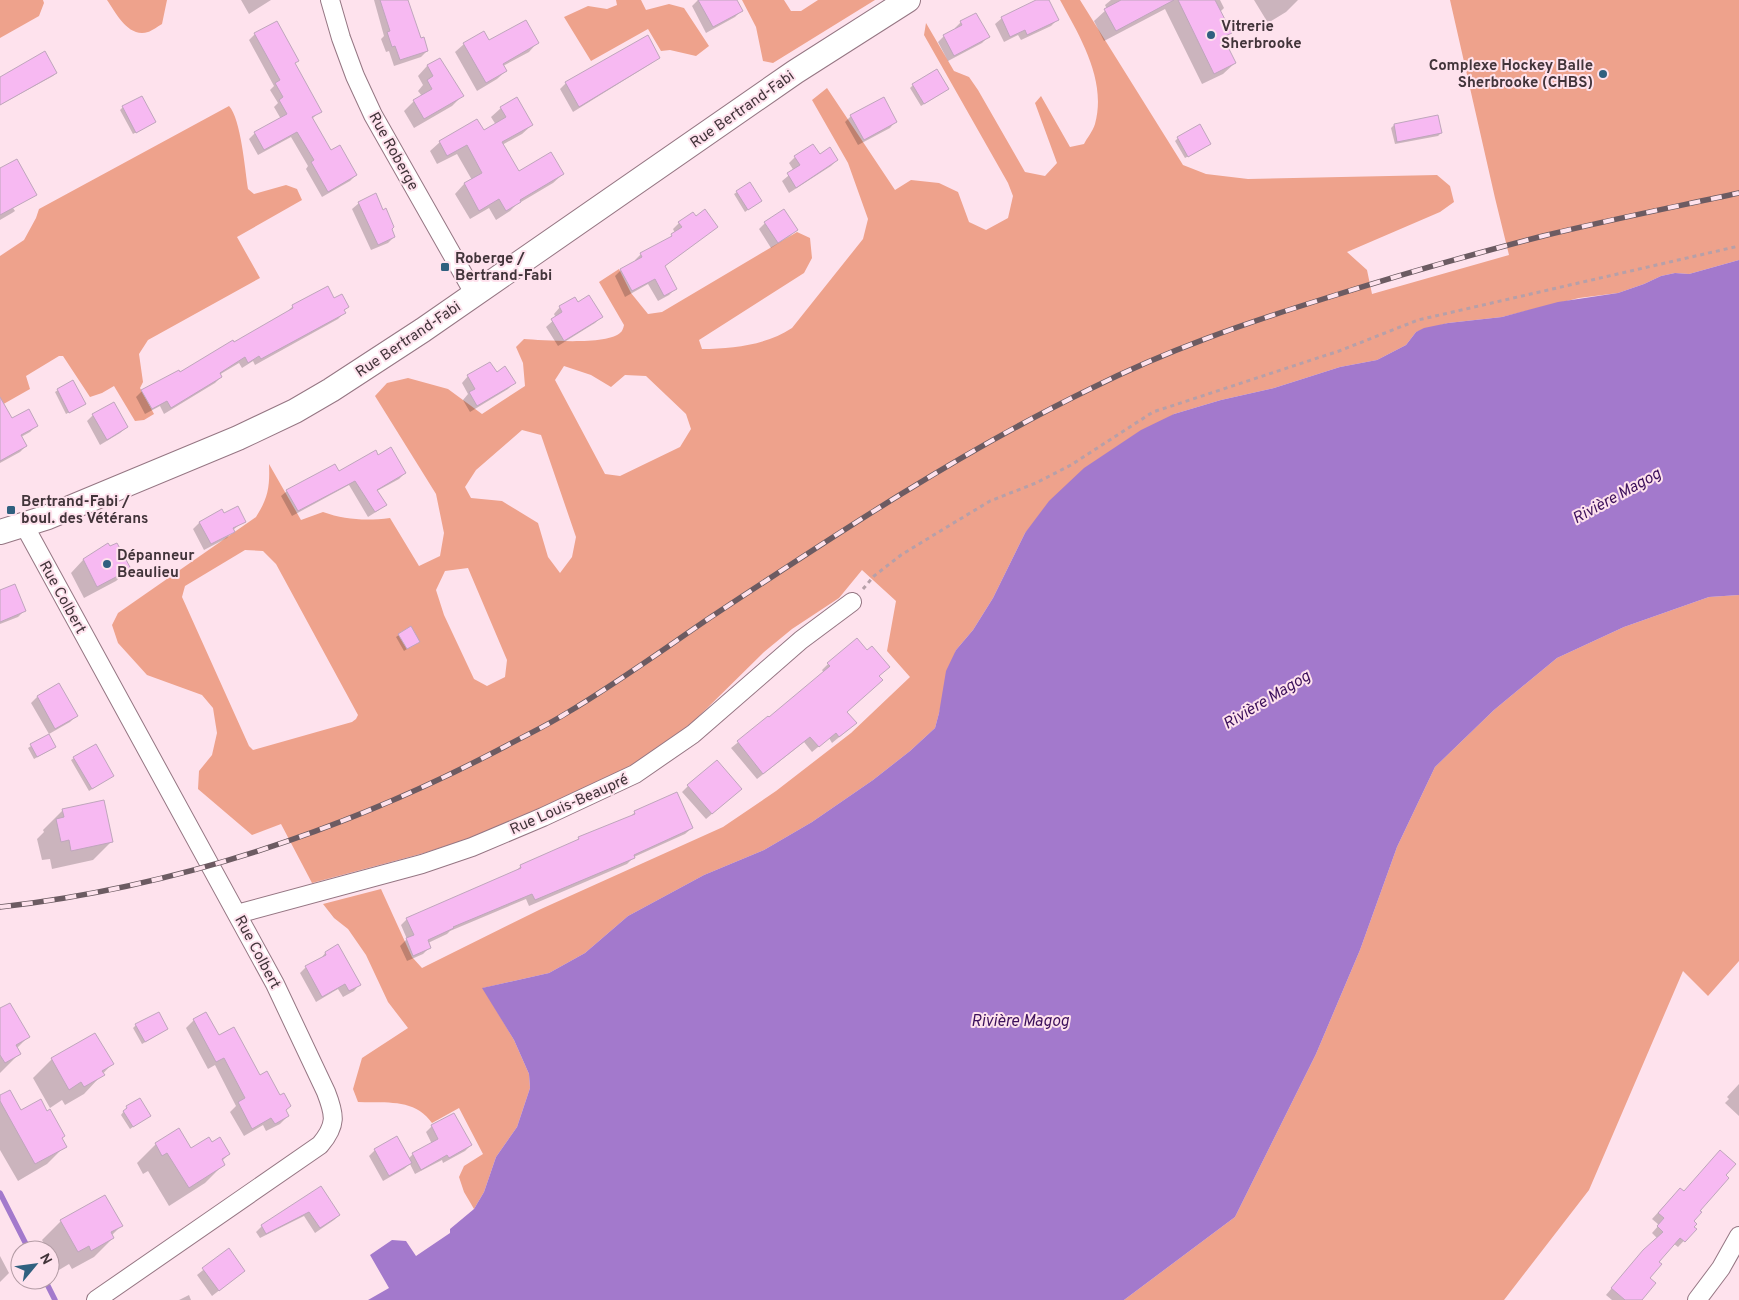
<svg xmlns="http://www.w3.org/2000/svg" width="1739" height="1300" viewBox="0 0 1739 1300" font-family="Overpass,sans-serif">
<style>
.green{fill:#eea28c;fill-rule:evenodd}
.water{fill:#a379cc}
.shadow{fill:#0003}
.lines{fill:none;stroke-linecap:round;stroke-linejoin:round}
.stream{stroke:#a379cc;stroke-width:5.5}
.building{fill:#f7b9f2;stroke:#bfa6bc}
.street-casing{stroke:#957683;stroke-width:20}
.secondary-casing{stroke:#957683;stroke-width:26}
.path{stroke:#b6a0a9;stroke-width:3;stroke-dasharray:4 4;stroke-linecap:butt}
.street{stroke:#fff;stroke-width:18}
.secondary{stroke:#fff;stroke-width:24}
.rail-casing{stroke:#6c5b62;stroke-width:5.5}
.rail{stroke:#fee2ed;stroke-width:4;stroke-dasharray:11;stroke-linecap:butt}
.poi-dot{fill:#30607f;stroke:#fee2ed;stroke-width:2}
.labels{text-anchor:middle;stroke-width:4;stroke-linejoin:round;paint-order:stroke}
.poi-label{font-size:15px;font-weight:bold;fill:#42343a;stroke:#fee2ed;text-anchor:start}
.street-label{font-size:15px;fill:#42343a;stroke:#fee2ed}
.water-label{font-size:16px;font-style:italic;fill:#3d115c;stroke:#fee2ed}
</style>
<rect width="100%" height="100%" fill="#fee2ed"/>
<path class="green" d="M0 0H43L44 3 39 16 0 38Z
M107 0H167L162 24C158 26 152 31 148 32 128 38 116 13 107 0Z
M616 0H641L646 10 669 4 684 8 709 46 696 56 670 50 661 51 648 29 591 61 564 17 588 6 607 9 617 5Z
M742 0H784L791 11H801L818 0H875L773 63 763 61 756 27Z
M1060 0H1080L1183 165 1206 174 1248 179 1437 175 1450 186 1454 202 1440 212 1347 252 1367 270 1372 294 1509 255 1495 198 1450 0H1739V260L1689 274 1675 273 1661 276 1644 284 1618 293 1579 298 1502 317 1448 323 1416 332 1406 345 1377 360 1340 367 1274 388 1221 400 1174 414 1025 533 993 598 973 630 956 650 935 728 910 751 873 780 812 822 764 850 704 875 628 916 585 953 549 973 483 988 514 1040 529 1074 530 1088 517 1127 496 1157 484 1192 474 1209 464 1192 459 1177 464 1166 483 1154 459 1108 432 1123C415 1098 385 1103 358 1102L353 1089 362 1058 408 1028 388 1002 366 955 348 929 334 918 323 904 381 889 412 957 422 968 541 909 723 827 776 791 851 733 910 677 887 651 896 601 862 570 839 598 792 629 764 652 690 725 648 757 600 785 467 839 424 853 312 883 281 824 252 835 198 789 199 771 212 755 217 733 213 708 202 695 147 675 118 643 112 625 118 613 256 517C268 498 270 487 269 464L301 520 323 512C345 520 367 521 390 518L419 566 440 556 444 533 436 494 375 396 387 383 408 378 448 389 482 414 525 386 523 363 516 347 524 339C542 340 609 346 621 332 622 332 624 326 624 325L599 282 619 269 631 293 648 314 662 312 797 232 810 238 812 258 804 273 699 340 702 349C733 349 766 345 792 328L863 239 868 219 848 163 812 100 827 88 895 190 911 180 939 183 958 192 969 222 986 230 1008 218 1013 196 1008 183 924 35 926 23 954 71 969 77 978 90 1025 172 1045 176 1057 163 1035 103 1041 96 1070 147 1084 144C1087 138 1093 131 1095 124 1107 80 1080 37 1060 0ZM564 366 591 375 611 387 625 375 646 376 686 414 691 429 680 447 620 476 605 474 555 380ZM522 430 541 435 576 537 572 557 560 573 548 557 538 523 502 501 471 498 465 487 476 470ZM245 550 263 551 276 564 358 715 356 719 352 722 253 750 249 746 182 597 185 586ZM468 568 507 660 505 677 487 686 474 679 444 615 436 590 445 571Z
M229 106C241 119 245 170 248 189L254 194 286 185 297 189 302 200 237 237 260 278 148 340 139 354 143 382 140 388 154 414 144 420 135 421 114 386 102 393 90 397 63 356H59L26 376 30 389 0 406V256L24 240 36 218 39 209Z
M1739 595V961L1708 996 1683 971 1589 1190 1504 1300H1124L1235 1217 1316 1054 1360 950 1397 847 1435 767 1494 710 1557 658 1624 627 1709 597Z"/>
<path class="water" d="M1739 260V595L1709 597 1624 627 1557 658 1494 710 1435 767 1397 847 1360 950 1316 1054 1235 1217 1124 1300H368L389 1288 370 1255 392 1240 406 1241 416 1256 450 1233V1229L474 1209 484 1192 496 1157 517 1127 530 1088 529 1074 514 1040 482 988 549 973 585 953 628 916 704 875 764 850 812 822 873 780 910 751 935 728 939 713 946 671 956 650 973 630 993 598 1025 533 1049 501 1084 468 1141 430 1174 414 1221 400 1274 388 1340 367 1377 360 1406 345 1416 332 1424 328 1448 323 1502 317 1558 302 1618 293 1644 284 1661 276 1675 273 1689 274Z"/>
<path class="shadow" d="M241 0H271L249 14Z
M374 0H404L420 40 427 51 421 57 394 66 389 51 386 52 381 39 384 36Z
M698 0H735L741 11 735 17 706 33 692 6Z
M1039 0H1048L1057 20 1051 26 1021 40 1018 35 1004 42 995 24 1002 18Z
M1111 0H1220L1224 8 1220 12 1230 33 1223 40 1235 63 1223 74 1202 84 1165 9 1104 41 1094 21 1107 9 1105 5Z
M1254 0H1298L1286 12 1268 23Z
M961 22 988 37 982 43 948 61 938 42 944 36 956 30 955 28Z
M255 34 297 61 294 64 320 111 312 119 331 151 356 175 350 181 322 197 306 169 308 166 291 137 258 155 249 139 255 133 281 119 274 107 278 103 270 90 274 86 249 40Z
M489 42 537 43 529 52 503 66 506 71 497 79 477 91 455 52 464 44Z
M659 57 652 63 573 112 560 89 566 83Z
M440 59 462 96 452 106 414 128 404 111 414 101 422 96 418 91 423 85 418 76 427 66Z
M56 73 53 76 0 105V78Z
M913 85 945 91 921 106 910 88Z
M123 107 154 122 133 134 120 110Z
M501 108 532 125 522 134 502 145 518 173 563 174 553 183 516 205 510 211 496 220 489 208 470 219 455 194 464 184 472 180 457 154 437 164 430 151 440 142 484 132 496 125 491 117Z
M851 116 896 121 890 128 858 145 845 122Z
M1394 125 1441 133 1438 136 1395 144 1391 128Z
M1178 138 1207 146 1185 158 1175 141Z
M795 157 837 160 831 166 789 193 782 181 794 171 789 163Z
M0 169 35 195 13 208 15 211 12 213 0 220Z
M737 192 760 201 745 212 734 194Z
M359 203 382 211 394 237 388 243 371 250 352 209Z
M695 217 716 227 664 267 675 289 669 295 658 301 648 284 625 297 615 276 621 270 636 262 635 260 641 254 667 240 675 233 673 229 679 223Z
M765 223 796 230 790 236 771 248 759 229Z
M574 298 578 304 601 317 595 323 558 346 546 327 556 318 554 314 560 307Z
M334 300 344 313 338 319 255 365 253 361 242 368 239 363 219 375 221 377 215 383 164 414 160 406 145 414 136 397 142 391 180 373 234 343 287 312 293 306Z
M490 363 496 373 514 383 508 389 470 412 463 400 468 394 462 383 468 376Z
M58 390 84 404 66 414 55 392Z
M0 408 11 420 36 426 30 432 21 437 26 446 20 452 0 463Z
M93 415 127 427 120 433 100 445 87 421Z
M378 456 405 473 399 479 377 491 385 505 379 510 368 517 349 485 292 516 281 496 287 491 338 473Z
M221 511 223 515 244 521 233 530 227 538 204 550 193 529 199 523Z
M89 557 129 569 116 581 84 598 71 573 83 560Z
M0 591 25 610 18 617 0 624Z
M399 635 419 641 404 651 396 637Z
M828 664 878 676 845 712 849 729 832 743 829 738 812 752 804 742 757 779 731 748 768 718 769 719 824 673 822 670Z
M59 685 76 716 70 722 49 734 31 703 37 697Z
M48 735 52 749 34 759 28 748Z
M74 758 113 776 89 791 71 760Z
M688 786 734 795 706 819 682 792Z
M63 810 112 841 93 860 52 869 50 859 42 860 37 839 44 832 43 830Z
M635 812 692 828 685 834 634 857 627 864 529 906 526 899 450 931 447 934 428 943 430 947 423 954 407 961 400 946 407 939 401 925 407 919 515 872 521 866 575 842 579 838 629 818Z
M325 953 360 984 354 991 343 997 338 989 316 1002 300 973 306 967 320 960Z
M0 1010 28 1037 16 1049 19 1054 0 1073Z
M194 1020 218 1037 290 1106 285 1111 288 1116 280 1124 266 1131 263 1125 244 1136 230 1112 236 1106 215 1065 208 1069 186 1028Z
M136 1025 167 1029 142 1044 133 1028Z
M52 1059 112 1064 84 1094 65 1105 62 1100 50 1108 33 1078Z
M1739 1084V1116L1725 1103 1729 1099 1727 1097Z
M0 1096 20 1112H47L65 1146 47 1164 18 1181 0 1150Z
M127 1107 149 1116 130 1129 121 1115Z
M454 1114 471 1145 465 1151 443 1163 442 1160 415 1174 410 1164 404 1169 383 1181 369 1156 375 1150 408 1159 413 1154 432 1144 426 1132 432 1126Z
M178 1130 190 1149 229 1154 222 1161 224 1164 205 1183 169 1206 148 1171 143 1174 137 1163 156 1144Z
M1725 1176 1692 1221 1693 1227 1695 1229 1678 1247 1674 1244 1657 1262 1648 1278 1641 1300H1612L1606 1295 1637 1258 1657 1238 1652 1233 1659 1225 1652 1219 1674 1195Z
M321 1188 339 1215 334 1220 315 1233 304 1216 260 1238 256 1232 262 1226Z
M61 1221 121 1226 112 1235 113 1238 94 1257 72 1269 69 1264 59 1270 50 1254V1250H48L42 1240Z
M228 1250 244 1271 212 1296 197 1275Z
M0 1256 9 1273 0 1282Z
M189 1295 191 1300H179Z"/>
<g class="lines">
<path class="stream" d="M0 1193 29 1250
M45 1280 55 1300"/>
</g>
<path class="building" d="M380 0H408L421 38 424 37 428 51 400 60 395 46 392 47 387 32 390 31Z
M698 0H737L743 11 713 27Z
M1036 0H1049L1059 20 1027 35 1025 30 1010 37 1001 17Z
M1121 0H1174L1116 31 1104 9Z
M1178 0H1215L1232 33 1223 37 1236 63 1214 74Z
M976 13 990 37 954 56 943 35 962 25 960 21Z
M526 20 539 43 503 64 507 71 486 83 463 43 484 31 489 40Z
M277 21 299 61 295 63 322 112 312 117 331 150 340 145 357 175 328 192 311 162 314 160 297 132 264 150 254 132 287 114 279 100 283 97 275 83 280 80 254 33Z
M648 35 660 58 579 107 565 82Z
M45 51 57 73 0 105V77Z
M440 58 464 96 424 119 413 100 432 89 427 80 433 76 427 65Z
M937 69 949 89 924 104 912 84Z
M142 96 156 122 136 133 122 106Z
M517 97 533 125 502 142 519 171 551 152 564 174 520 200 521 202 506 211 499 199 479 211 464 183 482 173 467 145 447 156 439 141 477 119 484 130 506 117 500 107Z
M884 97 897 122 864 140 850 115Z
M1438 115 1442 133 1397 142 1394 124Z
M1200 124 1211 144 1188 157 1177 137Z
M813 144 820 154 830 147 838 160 796 188 787 173 800 165 794 156Z
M17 159 37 195 0 215V168Z
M750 182 762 201 748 210 736 191Z
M376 193 383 210 386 208 394 227 392 229 395 237 378 245 358 202Z
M705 209 718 227 665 266 677 289 664 296 655 279 632 291 620 269 642 257 640 253 672 236 671 234 682 227 678 222 693 212 696 216Z
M784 209 798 230 778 243 764 222Z
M328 286 334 298 342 294 349 307 344 310 346 313 261 359 259 356 248 363 245 357 220 373 222 377 171 408 167 401 152 409 141 390 179 370 180 372 233 340 234 342 293 308 292 305Z
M589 295 603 317 564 341 551 319 562 312 559 306 575 297 578 302Z
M490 362 497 372 505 366 516 383 477 406 469 392 475 389 467 375Z
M73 380 86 404 69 413 57 389Z
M0 397 12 418 29 409 38 426 21 435 27 446 0 461Z
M114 402 128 427 107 440 92 414Z
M391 447 406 473 377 490 387 505 375 512 355 481 298 511 286 490 335 464 339 471 376 450 378 455Z
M238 506 246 522 233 528 235 532 211 544 199 522 222 509 224 513Z
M108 543 110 546 117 543 131 569 97 587 83 559Z
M15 584 26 611 0 622V590Z
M411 626 420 642 407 649 398 634Z
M857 638 867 650 872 646 890 667 879 676 883 680 847 712 857 723 839 737 836 733 819 747 810 737 763 774 737 741 768 716 769 717 830 666 827 663Z
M59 683 78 716 55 729 37 696Z
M49 734 56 747 37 757 30 744Z
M96 744 114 776 92 789 73 757Z
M717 760 742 789 712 814 687 785Z
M677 792 693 828 634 855 635 858 535 900 532 894 453 927 454 928 428 940 431 948 413 956 406 938 414 935 406 918 521 868 520 865 579 839 578 837 635 814 634 811Z
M104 800 113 842 71 851 69 840 61 842 56 819 64 817 62 809Z
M338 944 361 985 349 991 345 984 322 997 305 966 326 955 325 952Z
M10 1003 30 1037 16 1045 21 1054 5 1063 0 1055V1008Z
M159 1012 168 1029 145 1042 135 1024Z
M206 1012 219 1035 234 1027 260 1075 267 1071 280 1095 284 1093 291 1106 286 1110 289 1116 275 1124 271 1118 252 1129 238 1102 245 1098 224 1058 216 1062 193 1019Z
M95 1033 114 1064 102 1071 105 1075 84 1087 81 1082 69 1090 51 1058Z
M10 1090 21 1110 41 1099 47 1111 50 1109 65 1136 62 1138 67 1147 35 1164 0 1101V1095Z
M140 1098 151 1116 133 1127 123 1111 127 1108 126 1106Z
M454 1113 472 1145 449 1158 447 1155 421 1170 412 1153 438 1139 431 1125Z
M179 1128 191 1148 209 1137 212 1142 220 1137 230 1154 222 1159 225 1165 189 1188 167 1153 162 1156 155 1143Z
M397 1136 412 1163 389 1176 374 1149Z
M1720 1150 1736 1164 1726 1175 1729 1178 1700 1211 1702 1212 1694 1221 1697 1224 1694 1227 1697 1229 1685 1242 1680 1238 1659 1262 1662 1264 1650 1278 1656 1283 1642 1300H1625L1611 1288 1643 1250 1663 1232 1657 1226 1664 1218 1658 1213 1680 1188 1684 1191Z
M321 1186 340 1215 320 1228 309 1212 266 1234 261 1225Z
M105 1195 123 1226 111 1232 114 1238 91 1251 89 1246 78 1252 60 1220Z
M229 1248 245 1271 219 1291 202 1268Z"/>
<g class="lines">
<defs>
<path id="street" d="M330 0 341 38 355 76 373 115 475 295
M24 525 275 984 326 1092C335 1115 337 1125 320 1145L96 1300
M237 914 422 864 472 847 543 817 635 774 693 734 801 640 852 602
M1697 1300 1721 1268 1739 1236"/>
<path id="secondary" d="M0 532 48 517 238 438 295 411 331 390 423 330 795 72 908 0"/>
</defs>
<use href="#street" class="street-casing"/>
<use href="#secondary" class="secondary-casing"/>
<path class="path" d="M863 589 874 576 901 555 937 533 990 501 1036 483 1071 465 1153 412 1339 351 1418 320 1739 246"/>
<use href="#street" class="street"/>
<use href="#secondary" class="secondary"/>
<defs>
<path id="rail" d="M0 907C177 887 349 829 506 746 526 735 546 726 565 714 614 685 661 651 708 619 832 537 958 453 1092 388 1168 350 1243 324 1323 299 1396 276 1469 255 1543 236 1608 220 1674 207 1739 193"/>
</defs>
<use href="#rail" class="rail-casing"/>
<use href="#rail" class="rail"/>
</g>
<g class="poi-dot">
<circle cx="1211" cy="35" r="5"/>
<circle cx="1603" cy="74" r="5"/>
<rect x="440" y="262" width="10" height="10" rx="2.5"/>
<rect x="6" y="505" width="10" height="10" rx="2.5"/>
<circle cx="107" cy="564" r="5"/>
</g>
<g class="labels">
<g class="poi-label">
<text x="1221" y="31">Vitrerie<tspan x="1221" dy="17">Sherbrooke</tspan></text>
<text x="1593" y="70" text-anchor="end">Complexe Hockey Balle<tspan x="1593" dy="17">Sherbrooke (CHBS)</tspan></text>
<text x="455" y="263">Roberge /<tspan x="455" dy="17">Bertrand-Fabi</tspan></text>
<text x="21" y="506">Bertrand-Fabi /<tspan x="21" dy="17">boul. des Vétérans</tspan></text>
<text x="117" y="560">Dépanneur<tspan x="117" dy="17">Beaulieu</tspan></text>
</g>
<g class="street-label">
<text transform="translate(742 109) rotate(-35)" y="5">Rue Bertrand-Fabi</text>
<text transform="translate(394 151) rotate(61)" y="5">Rue Roberge</text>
<text transform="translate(408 339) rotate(-34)" y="5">Rue Bertrand-Fabi</text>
<text transform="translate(63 597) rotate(61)" y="5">Rue Colbert</text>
<text transform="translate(569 804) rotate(-24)" y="5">Rue Louis-Beaupré</text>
<text transform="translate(258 952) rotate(62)" y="5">Rue Colbert</text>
</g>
<g class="water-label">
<text transform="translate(1616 495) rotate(-29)" y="6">Rivière Magog</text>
<text transform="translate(1266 699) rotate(-31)" y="6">Rivière Magog</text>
<text x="1020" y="1026">Rivière Magog</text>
</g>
</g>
<g transform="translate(35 1265) rotate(61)"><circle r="24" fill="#fee2ed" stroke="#b39ca5"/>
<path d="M0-4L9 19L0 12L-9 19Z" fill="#30607f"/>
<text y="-8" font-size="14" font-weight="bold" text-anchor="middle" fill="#42343a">N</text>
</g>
</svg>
